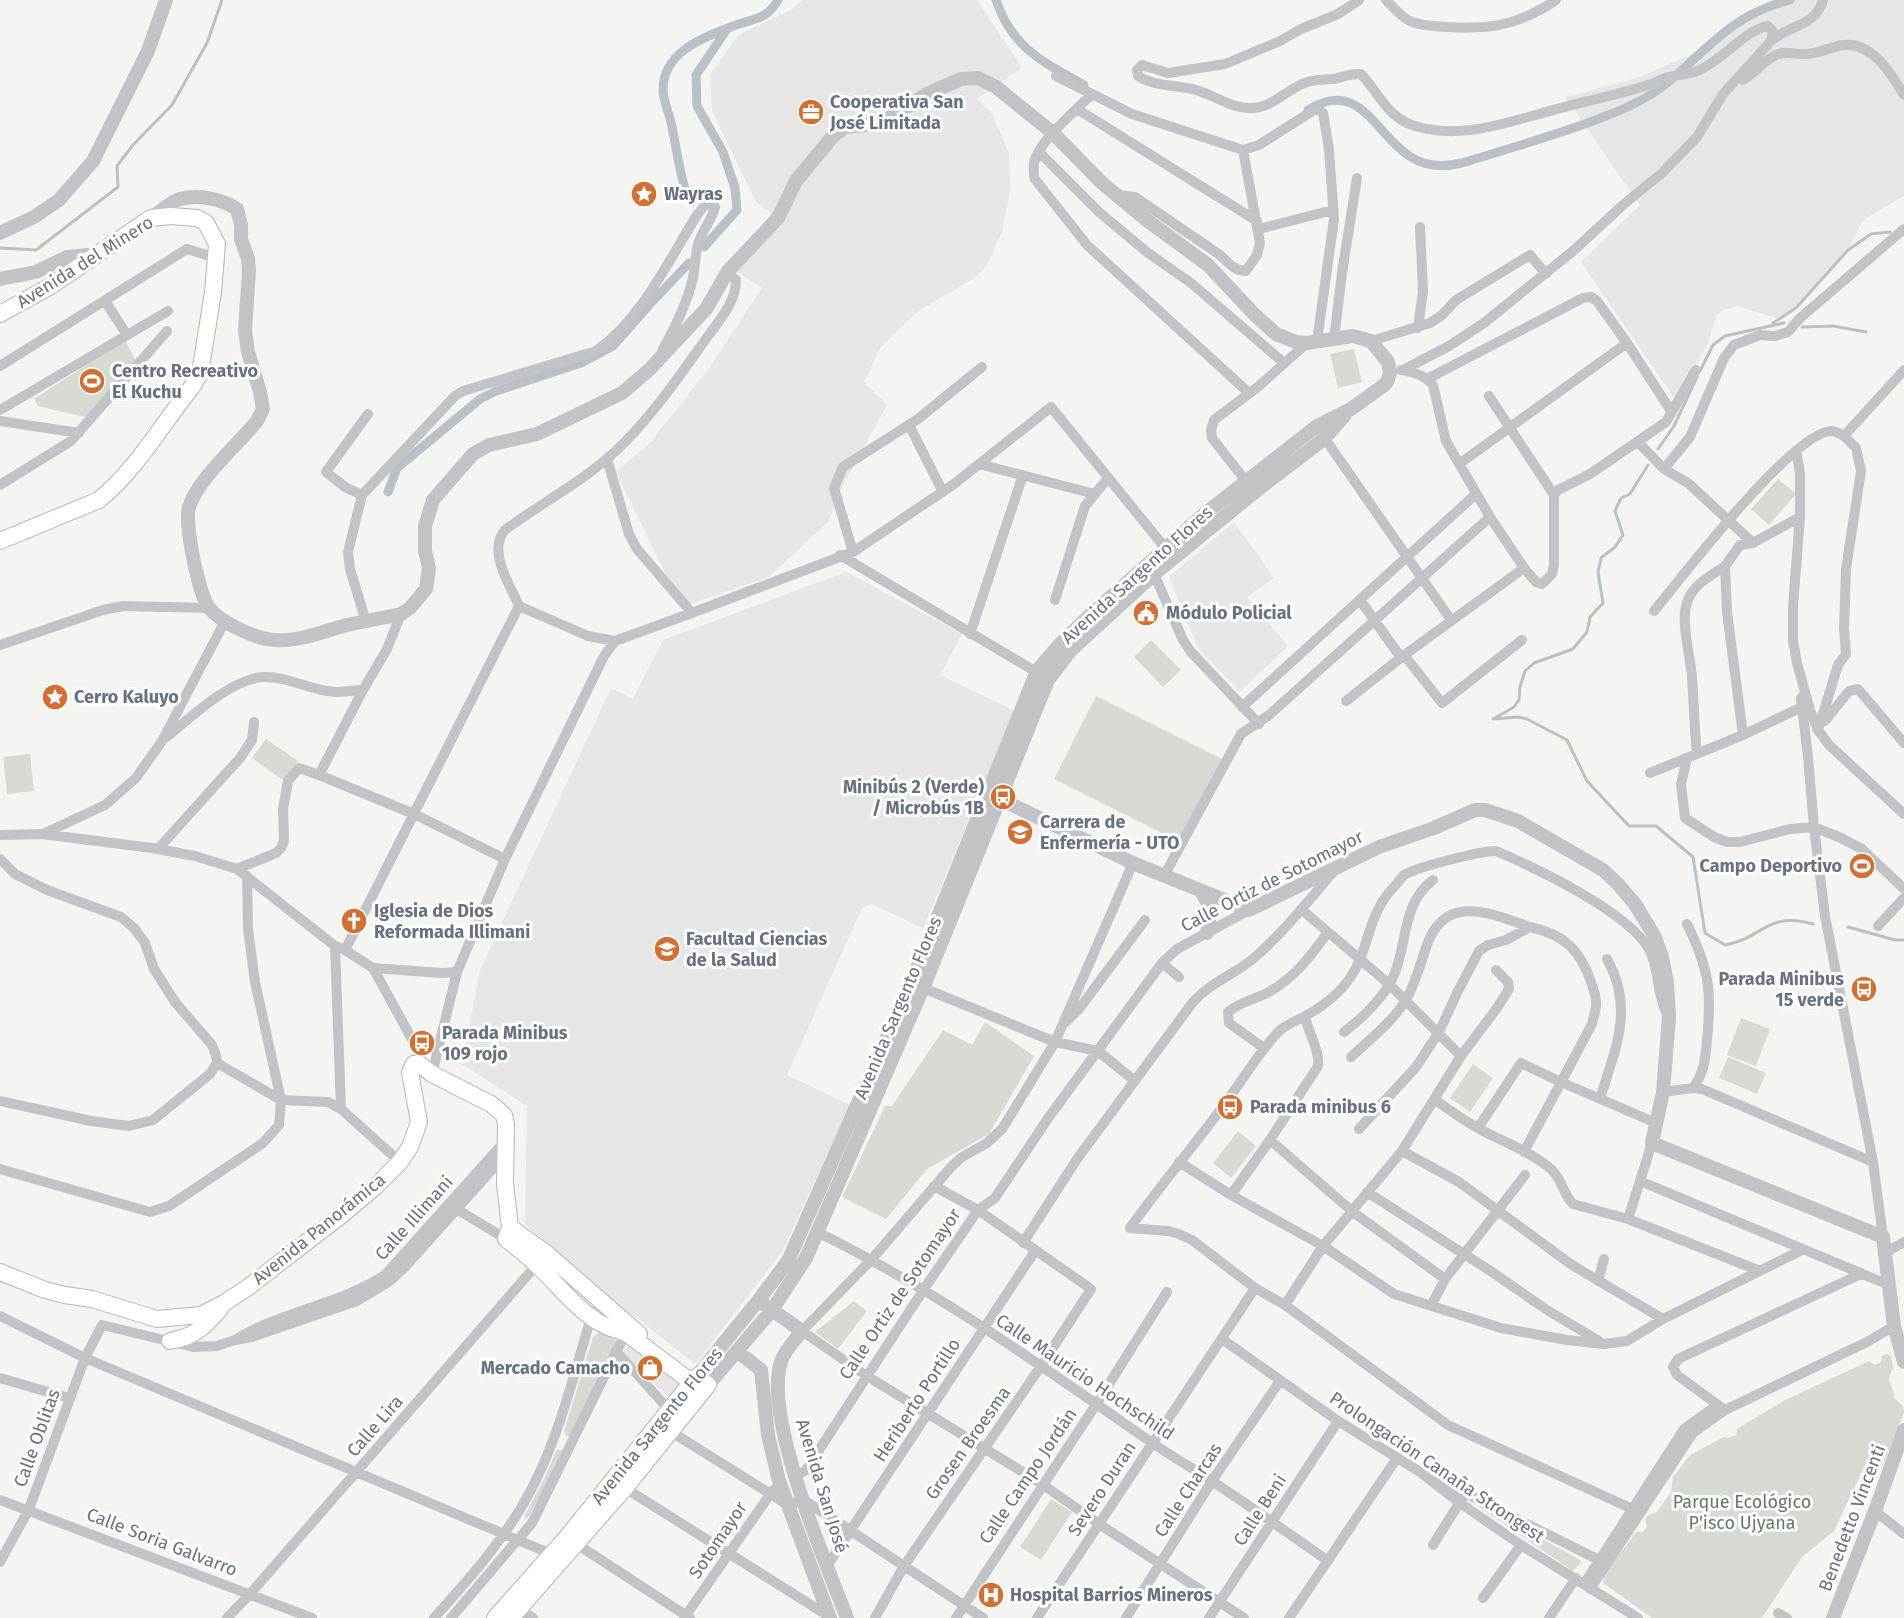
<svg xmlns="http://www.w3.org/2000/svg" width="1904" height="1618" viewBox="0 0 1904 1618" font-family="'Fira Sans',sans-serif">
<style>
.built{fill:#e5e6e5}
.green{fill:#d5dbd3}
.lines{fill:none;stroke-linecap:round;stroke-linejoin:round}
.stream{stroke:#b9c1c6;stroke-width:3}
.canal{stroke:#b9c1c6;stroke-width:9}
.primary-casing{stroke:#b2b5b9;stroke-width:18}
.minor{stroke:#c1c3c7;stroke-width:10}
.tertiary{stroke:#c1c3c7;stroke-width:14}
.primary{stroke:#fff;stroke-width:16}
.labels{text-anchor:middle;stroke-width:6;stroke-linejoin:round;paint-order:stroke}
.poi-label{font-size:18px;font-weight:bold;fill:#677180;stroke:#fff;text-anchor:start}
.street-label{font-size:18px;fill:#677180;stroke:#fff}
.park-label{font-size:18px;fill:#667865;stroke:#fff}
</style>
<rect width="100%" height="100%" fill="#f4f5f1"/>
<path class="built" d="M803 0H977L1022 68 977 99 992 114 1009 153 1010 191 1002 231 987 266 973 279 918 311 881 347 864 382 887 405 839 493 829 521 769 577 687 605 664 571 616 472 649 444 710 367 762 288 735 271 771 213 756 202 712 111 710 75 738 35 791 10Z
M1779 0H1904V196L1863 220 1848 250 1796 308 1779 319 1737 306 1723 310 1717 315 1706 348 1675 399 1581 262 1640 205 1565 97 1637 78 1709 47Z
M1234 522 1274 578 1247 597 1288 646 1240 692 1198 648 1169 577Z
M846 572 962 634 940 675 1015 711 923 928 871 904 862 908 787 1075 850 1105 782 1252 695 1364 637 1318 623 1310 525 1224 527 1106 462 1064 480 970 611 688 633 699 663 640Z
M630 1343 681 1383 669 1398 623 1352Z"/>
<path class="green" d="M125 340 137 363 85 417 38 406 34 399Z
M1354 349 1362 382 1338 388 1330 354Z
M1778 479 1796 494 1769 525 1751 509Z
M1151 640 1181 670 1163 687 1134 657Z
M1096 696 1222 759 1180 842 1054 779Z
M266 739 298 761 284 781 252 758Z
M30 754 34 791 7 794 3 757Z
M1741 1018 1770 1029 1756 1066 1727 1055Z
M985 1022 1034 1056 989 1134 927 1169 886 1219 842 1197 885 1106H892L943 1030 972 1045Z
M1728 1057 1766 1073 1757 1094 1719 1078Z
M1473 1064 1493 1078 1470 1112 1450 1098Z
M1238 1131 1256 1146 1231 1178 1213 1163Z
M854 1301 867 1311 838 1349 815 1332Z
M600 1332 616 1341 570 1436H566L564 1431 593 1337Z
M1886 1354 1891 1356 1893 1367 1889 1378 1895 1399 1903 1406 1904 1412 1882 1468 1866 1463 1834 1531 1802 1557 1762 1618H1652L1603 1583 1604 1575 1636 1532H1643L1647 1526 1645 1520 1647 1516 1657 1512 1671 1492 1673 1477 1690 1455 1724 1437 1729 1438 1736 1435 1737 1429 1785 1400 1869 1361 1875 1365 1881 1362 1882 1356Z
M557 1449 562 1451 549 1481 527 1519 524 1517 544 1479Z
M1051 1499 1072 1512 1041 1560 1020 1547Z
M1474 1501 1582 1561 1573 1571 1473 1503Z"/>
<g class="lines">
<path class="stream" d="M0 248 36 250 118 187 117 166 133 145 172 105 207 43 222 0
M1773 323 1796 308 1848 250 1871 234 1890 232
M1802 327 1833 326 1866 332
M1700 371 1713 345 1725 336 1784 323
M1658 449 1674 426 1697 377
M1495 718 1514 707 1519 700 1520 687 1525 671 1534 663 1573 649 1587 632 1590 617 1603 603 1598 572 1601 558 1615 547 1623 535 1615 511 1621 498 1630 494 1648 465
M1493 719 1518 717 1527 719 1567 740 1587 781 1629 826H1656L1693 857 1705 933 1725 945C1764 938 1766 911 1813 924
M1848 927 1895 940H1904"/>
<path class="canal" d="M996 0C1012 48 1043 62 1084 85
M1679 73C1716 39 1739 13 1790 0
M1308 110C1360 77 1375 135 1411 157 1426 167 1445 167 1462 163 1502 151 1542 139 1582 125 1614 113 1646 102 1672 79
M687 195C679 172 677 150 672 127 670 115 664 103 663 91 662 51 705 37 736 25 756 18 767 19 778 0
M704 247 737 210 735 188 723 152 697 106 696 75 727 29
M388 492 397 468 480 399 496 391 581 363 613 346 650 304 689 263"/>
<defs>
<path id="primary" d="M0 314 49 287 151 218 171 216 197 218 206 223 217 244 213 292 202 361 199 375 192 387C162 424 137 469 99 500L0 541
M510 1227 546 1253 639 1334
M0 1272 45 1290 65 1295 92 1299 157 1319 201 1315 224 1303 247 1288 343 1214 375 1187 400 1162 410 1147 419 1122 410 1072 414 1064H419L432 1074 491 1104 504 1115 506 1124 505 1184 510 1227 506 1239C517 1248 528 1256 538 1266 564 1290 589 1327 625 1332L703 1391
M170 1341C196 1336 203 1328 220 1309
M495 1618 567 1537 696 1377
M511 1618 625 1488 703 1391 708 1385 705 1383"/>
</defs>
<use href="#primary" class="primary-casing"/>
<path class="minor" d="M1359 0 1338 14 1301 29 1280 41 1225 64 1168 73 1142 65 1137 70 1138 76C1154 86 1174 85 1192 89 1212 93 1232 110 1253 108 1272 107 1286 91 1302 84 1312 79 1323 80 1334 79 1343 77 1351 73 1361 74 1376 90 1386 113 1407 123 1452 142 1502 124 1546 112 1581 102 1617 95 1652 84 1657 82 1663 78 1669 77 1680 74 1689 75 1700 70 1723 59 1747 29 1768 26L1773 32 1771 41 1723 94 1697 137 1662 173 1624 204 1573 251 1484 323 1449 346 1403 370
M1386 0C1393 7 1401 17 1410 21 1420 26 1435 26 1446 27 1490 30 1519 25 1556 0
M1771 41C1790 24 1815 27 1823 0
M1056 76 1132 114 1243 150 1259 145 1314 110H1319L1323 113 1329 149 1334 219 1317 341
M1743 80C1755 73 1763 61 1776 55 1787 50 1796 55 1807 54 1820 53 1831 47 1843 45 1872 41 1892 75 1904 95
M1092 94C1076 110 1038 142 1034 163 1033 168 1034 173 1034 178L1087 245 1249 393
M1077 109 1257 221
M1039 152 1099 212 1148 253 1191 283 1284 363
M1116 195 1135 197 1220 255C1228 263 1235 271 1246 271L1257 255 1260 243 1243 150
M1259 229 1333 210
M727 273 736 280C736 304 716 324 703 343 678 378 653 414 623 444 588 479 544 501 505 530 487 551 510 585 519 606L588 636 615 641 689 614 853 552 954 484 1051 407 1170 554
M105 301 127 335
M1418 328 1423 291 1420 227
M1334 339 1342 273 1357 178
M1371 341 1430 323 1442 315 1456 300 1530 255 1546 274
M0 366 187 249 216 258
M1427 379 1583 298 1591 297 1597 301 1627 343 1671 411
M1489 396 1554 495
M0 410 168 311
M0 421 79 433
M909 425 943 492
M1321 433 1451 620
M1638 442 1664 469 1688 483 1753 543 1800 517
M1796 451 1800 472V517L1793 606V641L1797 663 1810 710 1818 730 1829 745 1904 814
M607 459 629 534 637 549 692 613
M979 464 1095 494
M1459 464 1627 343
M1664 469 1690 437 1724 358 1734 345 1760 335 1775 336 1788 332 1799 319 1904 229
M1245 480 1212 438 1211 430 1214 420 1259 386 1307 343
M0 485 71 441 167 331
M362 495 345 487 326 472 368 414
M853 552 834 488 843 467 918 419 982 367
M840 555 1043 676
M1524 568 1536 582 1542 584 1552 574 1554 564V495L1558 490 1590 474 1666 422 1696 370
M1150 569 1154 574 1183 640 1191 652 1259 724
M1055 600 1085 506 1108 478
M1360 600 1397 652 1408 660 1442 703 1522 640
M1654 611C1682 577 1792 433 1831 431 1836 431 1840 434 1844 436L1904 370
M366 622 350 569 348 552 362 495 455 396 463 391 596 351C640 321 669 260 697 215L705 205 711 204 715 207C712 220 701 232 698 245 695 256 695 267 693 278 687 303 675 328 662 351
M970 634 1023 475
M0 645 103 610 123 606 208 608
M1803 696 1801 698 1808 757 1814 827 1841 838 1862 849 1904 889
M1346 701 1403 656 1524 568 1490 517 1446 441 1433 385C1424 375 1414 372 1401 370
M1242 707 1476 494
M1825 721 1849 691 1858 689 1904 743
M1818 730 1838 665 1846 654 1844 629 1846 569 1861 471 1856 448 1844 436
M1743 735 1727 612 1725 566 1740 545 1753 543
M167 737C191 717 231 679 263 677 288 676 311 691 335 692 344 692 354 690 363 690
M1697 753C1694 727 1694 704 1692 678 1691 656 1679 620 1688 600 1694 584 1712 575 1725 566
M1687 758 1681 784 1685 818 1714 837 1727 842H1740L1790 829 1814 827 1825 916 1873 1162 1883 1237
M1650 773 1743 735 1802 707
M319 775 414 814 505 859
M43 834 105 805 136 778 162 741 225 621
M0 835 42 834 152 848 195 856 237 869 335 946 345 950 373 968 413 1041 424 1066
M158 849 240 758 252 740 254 722
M0 859 15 874 47 890 121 917 134 928 145 943 154 969 175 1002 212 1045 216 1055 217 1063 210 1074 153 1120 129 1126 91 1121 0 1101
M1133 863 1055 1042 1012 1113 1002 1129 987 1143 962 1157 951 1167 872 1259 802 1331 867 1376 1042 1484 1099 1524 1244 1618
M237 869 276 853 281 848 284 841 283 809 288 781 299 768 319 775 363 690 387 649 401 614
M1164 876 1241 734 1269 715 1490 517
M1301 909 1389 984 1461 1056
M1687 924C1709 969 1712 990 1707 1040 1705 1060 1705 1071 1693 1088
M1878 926 1904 898
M335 946 341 1109
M345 950 519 606
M1162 963 1179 977
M373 968 441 973 457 972
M916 985 1055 1042 1098 1051 1135 1081
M1066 1022 1079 1009 1145 920
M1344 1032C1361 1019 1378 1003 1389 985 1409 951 1399 905 1433 880
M1264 1048 1229 1023 1228 1012C1240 1002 1252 1000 1265 994 1293 980 1310 957 1328 932
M1351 1057C1370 1039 1394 1021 1407 998 1417 980 1421 961 1428 942 1448 892 1494 915 1530 927
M217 1063 281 1100 328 1102 341 1109 400 1162
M432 1074 457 972 505 859 604 656 615 641
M1663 1092 1693 1088 1702 1089 1873 1162
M1434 1099C1449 1110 1465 1121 1481 1130 1504 1142 1531 1152 1551 1169 1562 1179 1563 1194 1573 1204L1628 1219 1760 1271
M1600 1099C1615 1049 1635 1009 1607 959
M1478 1128 1521 1063 1561 1082 1656 1123
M1359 1129 1416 1067 1439 1032 1458 991 1479 951 1488 945 1506 940 1530 927C1563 934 1580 949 1591 982 1593 989 1597 997 1596 1005 1596 1011 1593 1018 1592 1024L1524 1152
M1270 1140 1353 1212 1445 1279
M505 1141 385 1275C339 1305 281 1311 235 1340L252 1337 357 1301 390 1281 406 1266 506 1154
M1402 1151 1459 1182 1572 1265 1663 1319
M1179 1162 1231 1195 1323 1246 1394 1294 1501 1328 1567 1340 1604 1344 1627 1341 1663 1319 1802 1250
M0 1169 150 1212 169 1206 263 1143 279 1125 281 1100 255 982 248 929 247 876
M1640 1181 1889 1285
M1367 1192 1492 1272 1547 1310 1599 1341
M1231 1195 1270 1140 1318 1066C1320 1050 1308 1033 1305 1016
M450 1205 506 1239
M1628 1219 1652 1143
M1130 1228C1160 1186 1193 1147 1224 1105 1242 1081 1257 1055 1278 1032 1285 1025 1296 1021 1305 1016 1322 1007 1339 994 1350 978 1370 949 1366 918 1392 889 1396 885 1400 879 1404 875 1417 867 1480 851 1496 851 1536 868 1628 912 1649 949 1660 969 1656 994 1667 1014
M1130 1228 1168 1231 1179 1234 1192 1240 1255 1288 1285 1305 1448 1425 1639 1512
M817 1232C936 1290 1043 1367 1151 1442 1171 1456 1192 1468 1212 1481 1251 1507 1290 1534 1328 1561
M1023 1243 1077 1159 1193 1002C1210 983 1235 974 1254 958 1284 932 1308 901 1334 871
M1885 1253 1904 1242
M1598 1281 1604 1259
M1432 1304 1445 1279 1525 1175
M1285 1305 1323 1246 1402 1151 1461 1056 1497 1008 1509 989 1508 982 1496 970
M0 1316 85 1358 556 1556
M1222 1339 1338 1421 1420 1472 1460 1503 1521 1545 1638 1618
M616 1351 670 1411
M0 1378 69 1398
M1725 1410 1677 1375 1673 1367 1678 1359 1861 1274
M670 1431 788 1505 804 1500 983 1618
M796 1476 806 1470 924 1289 978 1210 995 1198 1049 1117 1162 963 1177 949 1249 910
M1437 1479 1603 1562
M625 1488 830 1617
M0 1500 312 1618
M1875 1511 1904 1534
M572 1541 690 1618
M1433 1545 1463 1497
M0 1562 29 1509 85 1358 102 1325 193 1347 217 1346 235 1340
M827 1566 1035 1251
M1584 1584 1684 1429 1717 1405
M1590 1589 1693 1433 1725 1410 1867 1342 1894 1326
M1483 1598 1521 1545
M515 1606 533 1618
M1778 1613 1787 1618
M227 1618 250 1594 539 1262
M434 1618C471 1577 511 1532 535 1482 561 1430 574 1373 591 1318L602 1302
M451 1618 532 1523 628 1328
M684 1618 773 1490
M875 1618 904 1566 1041 1366 1091 1289 978 1210 934 1186
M956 1618 1097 1403 1167 1292
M1037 1618 1255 1288
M1126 1618 1212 1481 1280 1381
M1209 1618 1338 1421
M1289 1618 1397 1458
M1549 1618 1576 1578"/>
<path class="tertiary" d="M151 218C160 212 170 202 180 199 198 194 222 199 237 209L241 225V239L248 259 249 271 245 330 248 352 260 392 263 409 257 421C236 447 200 476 189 507 184 523 199 597 210 609 223 624 256 639 275 640 299 642 324 631 347 625 365 621 383 618 401 614L410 608 426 589 429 568 425 551V526L433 500 473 454 489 445 537 434 622 393 649 370 706 309 728 271 778 218 796 181 833 136 845 127 875 124 886 120 927 94 961 79 978 78 996 87 1053 133 1102 183 1148 221 1208 265 1254 314 1276 334 1296 342 1307 343 1353 336 1371 341 1388 362 1390 373 1387 382 1383 386 1351 409 1317 426 1202 516 1087 618 1059 645 1037 671 911 983 788 1261 758 1301 696 1377
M0 233 34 217 59 200 93 161 148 51 166 0
M0 279 36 272 67 257 98 254
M1000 799 1133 863 1249 910 1379 847 1434 828 1475 810H1485L1518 821 1603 870 1618 884 1635 904 1655 937 1662 957 1667 982 1669 1017 1663 1092 1652 1143 1883 1237 1894 1326 1904 1362
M1201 891C1212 909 1211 913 1207 933
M765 1305 802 1331C795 1340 784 1351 781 1362 763 1417 826 1563 847 1618
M737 1351 761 1370 768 1435 779 1481 830 1618
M708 1385 772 1310 806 1258 923 988 1048 680 1071 650 1154 574 1256 491 1324 439 1345 415
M1833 1618 1875 1511 1904 1430"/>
<use href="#primary" class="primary"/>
</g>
<defs>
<symbol id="office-disc" viewBox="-11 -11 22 22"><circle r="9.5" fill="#d27034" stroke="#fff"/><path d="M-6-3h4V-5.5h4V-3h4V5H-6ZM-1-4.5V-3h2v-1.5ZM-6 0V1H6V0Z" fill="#fff"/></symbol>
<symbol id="sight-disc" viewBox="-11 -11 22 22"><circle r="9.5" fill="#d27034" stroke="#fff"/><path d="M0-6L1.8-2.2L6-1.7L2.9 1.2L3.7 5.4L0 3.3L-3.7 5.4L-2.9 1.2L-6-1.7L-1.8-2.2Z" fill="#fff"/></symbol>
<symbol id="stadium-disc" viewBox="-11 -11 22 22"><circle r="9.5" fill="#d27034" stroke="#fff"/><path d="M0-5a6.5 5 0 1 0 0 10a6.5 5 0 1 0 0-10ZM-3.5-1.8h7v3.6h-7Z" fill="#fff"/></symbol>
<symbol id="civic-disc" viewBox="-11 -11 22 22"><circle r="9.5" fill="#d27034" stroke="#fff"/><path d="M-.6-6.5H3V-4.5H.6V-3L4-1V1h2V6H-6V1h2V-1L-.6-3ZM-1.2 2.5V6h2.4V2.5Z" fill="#fff"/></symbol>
<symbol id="bus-disc" viewBox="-11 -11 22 22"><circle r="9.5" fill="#d27034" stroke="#fff"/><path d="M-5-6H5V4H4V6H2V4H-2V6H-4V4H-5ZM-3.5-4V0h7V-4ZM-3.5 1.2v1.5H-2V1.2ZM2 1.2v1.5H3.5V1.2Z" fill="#fff"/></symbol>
<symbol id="university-disc" viewBox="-11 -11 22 22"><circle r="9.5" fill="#d27034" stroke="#fff"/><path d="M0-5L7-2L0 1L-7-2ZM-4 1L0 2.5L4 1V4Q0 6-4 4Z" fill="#fff"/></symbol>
<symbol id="church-disc" viewBox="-11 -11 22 22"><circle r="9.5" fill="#d27034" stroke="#fff"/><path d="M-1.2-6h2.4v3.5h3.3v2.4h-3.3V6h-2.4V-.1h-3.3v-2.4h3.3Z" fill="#fff"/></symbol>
<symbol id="shop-disc" viewBox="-11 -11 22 22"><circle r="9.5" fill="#d27034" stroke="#fff"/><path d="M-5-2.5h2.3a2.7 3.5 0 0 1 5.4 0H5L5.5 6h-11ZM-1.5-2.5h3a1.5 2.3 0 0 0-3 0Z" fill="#fff"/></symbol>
<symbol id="hospital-disc" viewBox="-11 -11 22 22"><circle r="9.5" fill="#d27034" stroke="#fff"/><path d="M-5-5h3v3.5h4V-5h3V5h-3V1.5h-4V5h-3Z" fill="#fff"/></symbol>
</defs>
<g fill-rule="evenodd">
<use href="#office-disc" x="796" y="97" width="30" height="30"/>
<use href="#sight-disc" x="629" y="179" width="30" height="30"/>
<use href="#stadium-disc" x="77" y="366" width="30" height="30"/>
<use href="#civic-disc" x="1131" y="598" width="30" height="30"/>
<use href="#sight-disc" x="40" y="682" width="30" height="30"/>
<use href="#bus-disc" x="988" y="782" width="30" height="30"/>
<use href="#university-disc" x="1005" y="817" width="30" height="30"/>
<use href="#stadium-disc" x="1847" y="851" width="30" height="30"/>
<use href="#church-disc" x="339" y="906" width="30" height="30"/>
<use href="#university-disc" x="652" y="934" width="30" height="30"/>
<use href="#bus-disc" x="1849" y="974" width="30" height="30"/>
<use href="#bus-disc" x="407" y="1028" width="30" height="30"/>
<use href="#bus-disc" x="1215" y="1092" width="30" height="30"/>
<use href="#shop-disc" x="635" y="1353" width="30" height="30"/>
<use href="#hospital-disc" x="976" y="1580" width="30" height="30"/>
</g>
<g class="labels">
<g class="poi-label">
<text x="830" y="108">Cooperativa San<tspan x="830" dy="21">José Limitada</tspan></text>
<text x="664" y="200">Wayras</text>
<text x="112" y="377">Centro Recreativo<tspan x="112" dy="21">El Kuchu</tspan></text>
<text x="1166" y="619">Módulo Policial</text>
<text x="74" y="703">Cerro Kaluyo</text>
<text x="984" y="793" text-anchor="end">Minibús 2 (Verde)<tspan x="984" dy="21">/ Microbús 1B</tspan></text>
<text x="1040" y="828">Carrera de<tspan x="1040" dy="21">Enfermería - UTO</tspan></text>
<text x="1842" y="872" text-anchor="end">Campo Deportivo</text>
<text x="374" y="917">Iglesia de Dios<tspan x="374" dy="21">Reformada Illimani</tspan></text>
<text x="686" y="945">Facultad Ciencias<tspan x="686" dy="21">de la Salud</tspan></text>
<text x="1844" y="985" text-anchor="end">Parada Minibus<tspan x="1844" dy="21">15 verde</tspan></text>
<text x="442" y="1039">Parada Minibus<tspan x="442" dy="21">109 rojo</tspan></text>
<text x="1250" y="1113">Parada minibus 6</text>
<text x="630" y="1374" text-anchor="end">Mercado Camacho</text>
<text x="1010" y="1601">Hospital Barrios Mineros</text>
</g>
<g class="street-label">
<text transform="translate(85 262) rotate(-32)" y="6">Avenida del Minero</text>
<text transform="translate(1137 575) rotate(-42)" y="6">Avenida Sargento Flores</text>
<text transform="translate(1272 881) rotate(-27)" y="6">Calle Ortiz de Sotomayor</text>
<text transform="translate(898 1008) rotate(-67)" y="6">Avenida Sargento Flores</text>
<text transform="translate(414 1218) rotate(-48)" y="6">Calle Illimani</text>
<text transform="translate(319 1229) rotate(-39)" y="6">Avenida Panorámica</text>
<text transform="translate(900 1294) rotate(-56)" y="6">Calle Ortiz de Sotomayor</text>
<text transform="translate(1085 1377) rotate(34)" y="6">Calle Mauricio Hochschild</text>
<text transform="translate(917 1400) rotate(-57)" y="6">Heriberto Portillo</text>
<text transform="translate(375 1426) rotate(-49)" y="6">Calle Lira</text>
<text transform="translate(657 1426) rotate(-51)" y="6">Avenida Sargento Flores</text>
<text transform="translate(37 1438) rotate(-70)" y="6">Calle Oblitas</text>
<text transform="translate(968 1443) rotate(-55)" y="6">Grosen Broesma</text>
<text transform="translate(1437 1467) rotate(34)" y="6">Prolongación Canaña Strongest</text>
<text transform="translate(1028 1476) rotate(-56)" y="6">Calle Campo Jordán</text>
<text transform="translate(822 1486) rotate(73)" y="6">Avenida San José</text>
<text transform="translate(1102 1489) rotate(-57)" y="6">Severo Duran</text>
<text transform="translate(1188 1490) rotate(-57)" y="6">Calle Charcas</text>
<text transform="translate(1260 1510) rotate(-57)" y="6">Calle Beni</text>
<text transform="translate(1852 1518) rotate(-69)" y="6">Benedetto Vincenti</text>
<text transform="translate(718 1540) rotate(-56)" y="6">Sotomayor</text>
<text transform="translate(162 1542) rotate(21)" y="6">Calle Soria Galvarro</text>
</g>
<g class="park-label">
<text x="1742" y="1508">Parque Ecológico<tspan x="1742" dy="21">P'isco Ujyana</tspan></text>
</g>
</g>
</svg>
